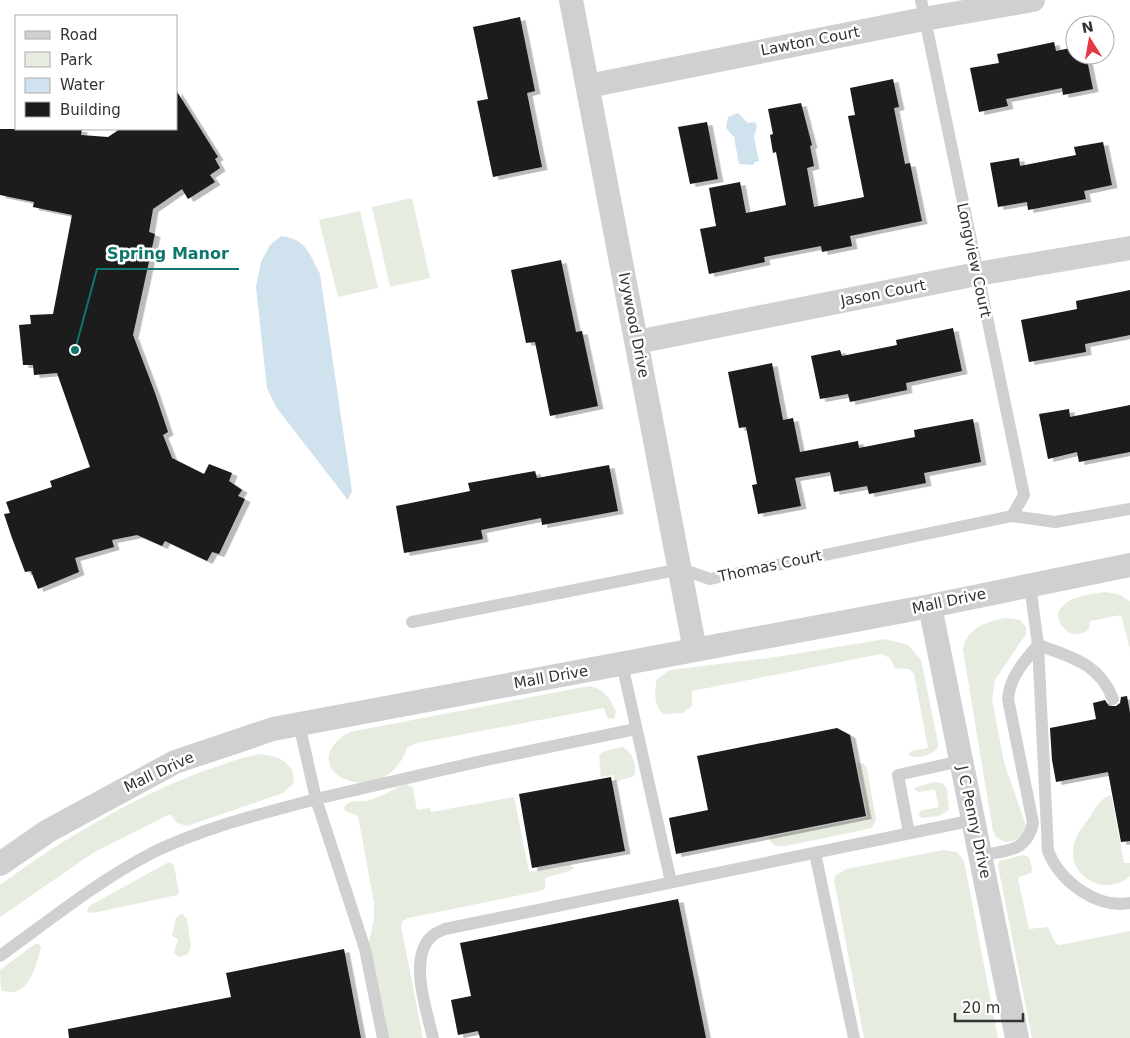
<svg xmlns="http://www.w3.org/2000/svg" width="1130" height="1038" viewBox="0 0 1130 1038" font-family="'DejaVu Sans',sans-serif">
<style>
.green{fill:#e6ecdf}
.water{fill:#cfe2ee}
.building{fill:#1a1a1a;filter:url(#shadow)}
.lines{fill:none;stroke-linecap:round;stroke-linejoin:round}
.service{stroke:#d0d0d0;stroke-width:12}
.minor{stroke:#d0d0d0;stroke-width:24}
.labels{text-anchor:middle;stroke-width:5;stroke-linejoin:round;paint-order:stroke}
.street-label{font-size:15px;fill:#333;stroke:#fff}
.leader{fill:none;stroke:#0f766e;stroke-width:2}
.callout-dot{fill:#0f766e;stroke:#fff;stroke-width:2}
.callout-label{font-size:16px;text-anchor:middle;font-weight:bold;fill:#0f766e;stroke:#fff;stroke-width:5;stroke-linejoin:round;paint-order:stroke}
</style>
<defs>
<filter id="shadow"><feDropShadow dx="5.5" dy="3" stdDeviation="0" flood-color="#0004"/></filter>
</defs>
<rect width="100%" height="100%" fill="#fff"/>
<path class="green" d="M412 198 430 278 390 287 372 207Z
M360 211 378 288 338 297 319 220Z
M1106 592 1120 595 1130 601V649L1121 615 1090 621 1089 629C1075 641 1058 630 1058 613 1067 595 1088 595 1106 592Z
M1006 618 1020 620 1026 627V634L995 680 992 699 1004 762 1026 826C1025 838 1015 842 1005 842L996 837 993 831 963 650C966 629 986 621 1006 618Z
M885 639 908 645 921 660 938 743V747C933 755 916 761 908 754L912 751 928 748 914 674 909 669 895 668 890 658 881 654 692 691V706L682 713 664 714C654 708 654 690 657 679L670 670 776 657Z
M589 686C603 688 611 699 616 712L614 719 607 718 604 708 417 743 407 748C383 817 286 768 350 732Z
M622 747C633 751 637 766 634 776L615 782 613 775 601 777 599 755 605 751Z
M260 754C277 756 291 760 294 778L293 784 283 793 187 826 177 823 170 814 93 853 0 917V885C61 840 127 801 198 773 219 766 239 758 260 754Z
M863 763 867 768 876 820 872 828 786 846C777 847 771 846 769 837L868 817 857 764Z
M933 782 942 783 947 789 949 810 939 816 921 818 919 815 920 811 939 807 935 789 918 792 914 788Z
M406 784 413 788 417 810 430 808 431 812 514 797 529 872 570 865 574 868 570 871 545 878V889L540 891 408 918 403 921 401 926 423 1038H386L369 943 374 919V903L358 816 345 811 344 807C350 799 357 802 366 801 381 798 392 789 406 784Z
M1111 795 1124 863H1130V876C1106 898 1066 877 1074 844 1076 834 1084 825 1090 817 1095 808 1100 798 1111 795Z
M943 850 957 852 964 861 998 1038H864L834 880 836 875 846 869Z
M1023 855 1029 857 1032 869 1031 873 1019 877 1018 879 1029 929 1048 927 1056 944 1060 945 1130 931V1038H1032L998 866 999 861Z
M169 862 174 865 179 893 177 895 93 913 87 912 89 906Z
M182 913 187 919 191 947 187 955 178 957 174 953 178 939 172 936 176 918Z
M35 944H39L41 947C36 966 28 1001 1 990L0 970Z"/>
<path class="water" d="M738 113 748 123 755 122 757 126 754 137 759 161 755 162 753 165 739 164 734 137 726 128 728 117Z
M281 236C306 239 309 253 320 274L352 491 348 500 276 407 267 388 256 287 261 262 270 245Z"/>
<path class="building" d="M520 17 535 91 527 93 542 167 493 177 477 101 488 99 473 27Z
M1054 42 1056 51 1075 47V55H1086L1093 89 1063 95 1062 88 1006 99 1008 106 979 112 970 68 999 63 997 54Z
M893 79 899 107 894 108 905 164 910 163 922 221 850 236 852 246 822 252 821 246 764 257 765 262 709 274 700 229 716 226 709 188 740 182 746 213 786 205 776 152 773 153 770 135 773 134 768 109 801 103 812 145 810 146 814 166 807 168 814 207 864 197 848 116 855 115 850 88Z
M176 90 218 157 215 159 220 168 210 175 215 182 188 199 182 189 153 209 149 232 155 234 133 335 155 393 168 432 163 435 172 458 204 474 209 464 232 473 229 481 242 490 238 496 245 499 219 554 212 552 207 561 165 541 162 546 137 535 112 540 114 547 75 558 79 572 38 589 31 571 25 572 12 538 4 514 10 513 6 502 52 487 50 481 90 467 57 373 34 375 33 365H23L19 325 31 324 30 315 53 314 72 215 33 207 34 202 0 195V129H82L81 135 108 137 120 129H176Z
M707 122 718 179 690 184 678 127Z
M1103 142 1112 185 1084 191 1086 199 1028 210 1027 202 998 207 990 163 1019 158 1020 166 1076 155 1074 147Z
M561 260 576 332 582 331 598 406 550 416 535 342 526 343 511 270Z
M1130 290V335L1085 344 1086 352 1029 362 1021 320 1077 309 1076 301Z
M953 328 962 371 906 383 907 390 850 402 848 394 820 399 811 356 840 350 842 356 897 345 896 340Z
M772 363 783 420 793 418 800 452 858 441 859 448 915 437 914 430 973 419 981 462 924 473 926 483 869 494 867 486 834 492 830 472 795 478 801 506 758 514 752 485 757 484 746 427 739 428 728 372Z
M1130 405V452L1079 462 1077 452 1048 459 1039 414 1069 409 1070 417Z
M609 465 618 511 542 525 541 518 481 530 483 539 404 553 396 506 470 491 468 483 535 471 537 478Z
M1127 696 1130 713V841L1121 842 1108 772 1056 782 1052 760 1050 728 1096 719 1093 703 1105 700 1109 706H1116L1120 703 1121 697Z
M837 728 850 735 866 816 676 854 669 818 708 810 697 756Z
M611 777 625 851 532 868 519 794Z
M678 899 706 1038H480L478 1031 458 1035 451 1000 471 996 460 943Z
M344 949 361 1038H69L68 1029 231 997 226 973Z"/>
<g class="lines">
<path class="service" d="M921 0 1024 495 1012 516
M412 622 681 569 710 579 1012 516 1055 522 1130 509
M622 664 671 882
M1113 699C1099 663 1071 657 1038 645L1048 851C1060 881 1096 909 1130 903
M299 724 316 799 486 760 636 729
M909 833 898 775 961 761
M815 853 854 1038
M982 855C1006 851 1027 852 1033 823L1008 699C1010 676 1024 662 1038 645L1030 585
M0 956C50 920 99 880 154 852 205 827 261 814 316 799L365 949 383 1038
M433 1038C427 1011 408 959 431 937 434 934 440 931 445 929L974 820"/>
<path class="minor" d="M571 0 695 650
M588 86 924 19 1033 0
M637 342 977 274 1130 248
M930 606 1017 1038
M0 864 48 831 175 762 273 729 930 606 1130 565"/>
</g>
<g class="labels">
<g class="street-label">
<text transform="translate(810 41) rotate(-11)" y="5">Lawton Court</text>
<text transform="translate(974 260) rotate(78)" y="5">Longview Court</text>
<text transform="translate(883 293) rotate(-11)" y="5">Jason Court</text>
<text transform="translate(634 325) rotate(79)" y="5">Ivywood Drive</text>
<text transform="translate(770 566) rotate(-12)" y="5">Thomas Court</text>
<text transform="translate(949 601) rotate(-12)" y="5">Mall Drive</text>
<text transform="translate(551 677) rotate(-10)" y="5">Mall Drive</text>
<text transform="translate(159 772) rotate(-25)" y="5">Mall Drive</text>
<text transform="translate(974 822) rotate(78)" y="5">J C Penny Drive</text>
</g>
</g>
<path class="leader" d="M75 350L97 269H239"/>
<circle class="callout-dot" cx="75" cy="350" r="5"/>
<g class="callout-label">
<text x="168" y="259">Spring Manor</text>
</g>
<rect x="15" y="15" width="162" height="115" fill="#ffffff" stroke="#adadad"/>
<rect x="25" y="31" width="25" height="8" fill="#d0d0d0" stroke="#adadad"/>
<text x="60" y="40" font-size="15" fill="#333333">Road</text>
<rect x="25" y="52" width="25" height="15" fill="#e6ecdf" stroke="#adadad"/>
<text x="60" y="65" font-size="15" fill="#333333">Park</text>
<rect x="25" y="78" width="25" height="15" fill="#cfe2ee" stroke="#adadad"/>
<text x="60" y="90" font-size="15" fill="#333333">Water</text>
<rect x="25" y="102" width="25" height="15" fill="#1a1a1a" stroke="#adadad"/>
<text x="60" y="115" font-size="15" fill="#333333">Building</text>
<g transform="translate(1090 40) rotate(349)"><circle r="24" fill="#ffffff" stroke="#adadad"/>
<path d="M0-4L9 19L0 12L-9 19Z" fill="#e63946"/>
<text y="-8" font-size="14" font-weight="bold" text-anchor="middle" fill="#333333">N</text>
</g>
<path d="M955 1013v8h68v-8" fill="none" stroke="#333333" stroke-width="2.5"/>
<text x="962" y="1013" font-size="15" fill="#333333" stroke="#ffffff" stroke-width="4" paint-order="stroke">20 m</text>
</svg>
